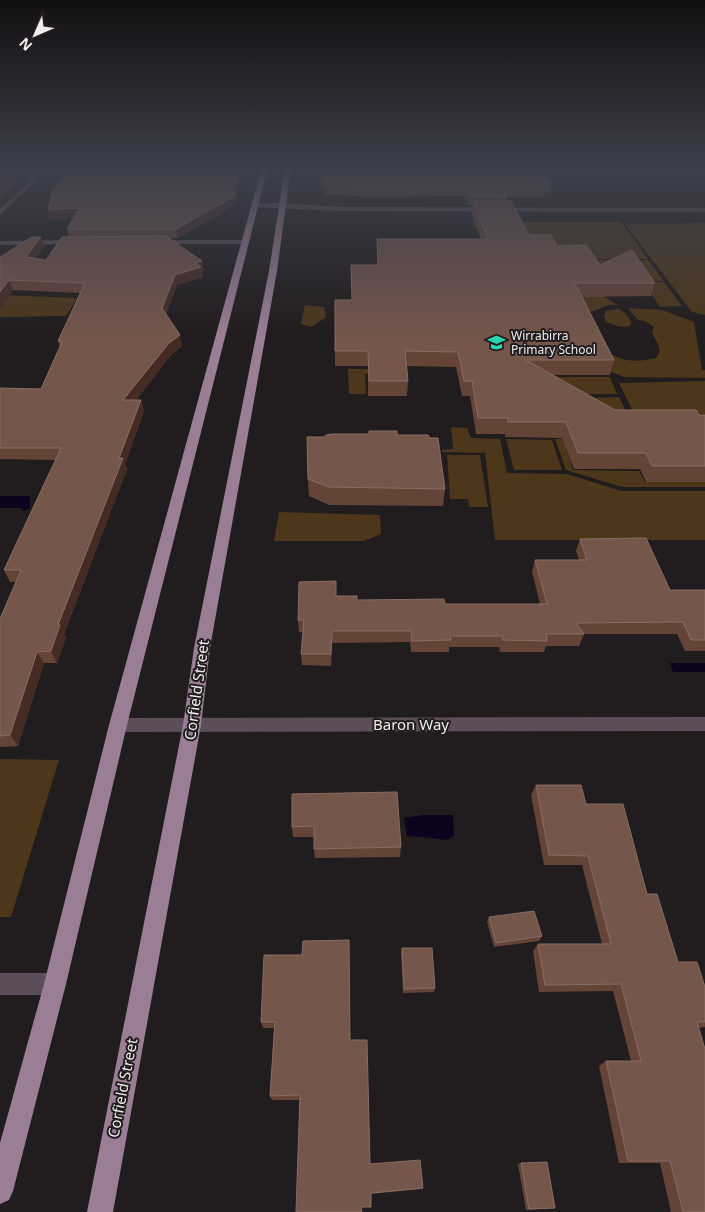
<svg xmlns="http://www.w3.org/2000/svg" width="705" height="1212" viewBox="0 0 705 1212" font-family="'Noto Sans',sans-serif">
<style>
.green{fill:#4c371b}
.water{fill:#0e031d}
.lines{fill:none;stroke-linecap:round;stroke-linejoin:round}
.street{fill:#5c4e59;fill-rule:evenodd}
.primary{fill:#9a7e95;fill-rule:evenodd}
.wall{fill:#654438}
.shaded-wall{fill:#442c25}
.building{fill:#74564b;stroke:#886d64}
.labels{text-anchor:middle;stroke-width:4;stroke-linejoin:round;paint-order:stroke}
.far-poi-label{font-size:12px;fill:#f0eced;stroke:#211c1d;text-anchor:start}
.street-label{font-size:15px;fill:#f0eced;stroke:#211c1d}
</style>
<rect width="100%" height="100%" fill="#211c1d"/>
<path class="green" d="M0 172H12L18 181 0 199Z
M471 222H621L648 259H595L530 246 520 228H476Z
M705 223V315L692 312 625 224Z
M597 260H648L664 281H609Z
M644 282H664L682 306 660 307Z
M557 287 601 295 618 305H609L585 314Z
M0 295 77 298 66 316 0 317Z
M305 305 324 307 326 317 311 327 301 324Z
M628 308 662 310 694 322 702 370H705V378L624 377 612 372 602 351 606 350C621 363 638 362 656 358 664 349 656 342 652 333L654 327 645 321 638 320Z
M618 309 624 312 631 321 630 326 621 327 606 322 604 316 606 311Z
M348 369H380V373L365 374 366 394H349Z
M547 377H610L617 394H560Z
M705 381V427L636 418 619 383Z
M619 397 629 418 582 398Z
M451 427 467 428 471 438 500 439 507 473 567 474 621 491H705V540H495L485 453 442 452V450L453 449Z
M506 439 552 440 562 470H514Z
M555 439H587L591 447 566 448 573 470 639 471 645 482H705V487H622L566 470Z
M447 455H480L488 507H469L468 499H450Z
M279 512 380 515 381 534 364 541H274Z
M0 759 59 760 11 917H0Z"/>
<path class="water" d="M0 496H30L29 509 22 511 21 508H0Z
M670 663H705V672H673Z
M423 815H453L454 836 447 840 412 836 407 837 404 818Z"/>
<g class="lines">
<path class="street" d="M31 168 34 170 37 180 0 215V209L31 180 28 170Z
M251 203H284L339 207 705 208V212L339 211 254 207 250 205Z
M81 240V244H78L0 245V241Z
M151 240H245L249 242 245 244H154L150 242Z
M705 717V731L118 732 112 730 109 725 112 720 118 718Z
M0 973H55L63 976 66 984 63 992 55 995H0Z"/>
<path class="primary" d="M262 167H268L127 725 66 984 13 1191 9 1200 0 1204V1143L44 984 109 725Z
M285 167H291L277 271 210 648 201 725 113 1212H87L183 725 194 648 269 271Z"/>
</g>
<path class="wall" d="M238 172 236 204 178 238H169L202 261 204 272H202L203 277 177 285 166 314 182 346 172 354 136 400H141L144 411 125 464 127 469 64 634 66 637 57 663H44L18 746 0 747V619L16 582H10L4 570 56 460 0 459V388L41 389 60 347 58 341 80 293 13 290 0 309V257L41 237 44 247 35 259 46 260 69 237 67 229 74 218 50 219 48 210Z
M321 178 551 184 549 193H545L544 197H507V201L529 235 557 246 600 265 655 283 651 296 582 297 614 360 610 375H553L615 410 705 415V482H646L640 469H574L562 438 505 437V434H476L470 396H462L456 367 407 366 408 381 407 396H368V366H335V351L352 300 351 265H377V239H481L471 213 472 205H469L465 196 381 197V198L324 194V187H321Z
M397 435 445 489 443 506 329 505 309 496 308 479 325 437Z
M580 539 670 590H705V651H685L677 634H584L579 646H546L544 652H500L499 647H449V652H411L410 642 332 643 331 666 302 665 301 654 303 632H299L298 620 357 600 445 604H540L532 572 535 560H579L576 551Z
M536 785 586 804 647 894 678 962 705 987V1027L699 1028 705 1212H671L660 1163H619L599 1066 606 1061H631L613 991 539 992 533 951 538 944H602L582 865H544L531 795Z
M397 792 401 847 400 857 315 858 314 849V837H293L292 827Z
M489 917 542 936 539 941 494 947 487 922Z
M402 948 435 988 434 992 403 993 401 952Z
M264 955 350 1040 370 1164 423 1188 421 1189 371 1194V1207H361L300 1100H272L270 1096 274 1028H263L261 1022Z
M521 1163 555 1208 526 1210 518 1164Z"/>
<path class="shaded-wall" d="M0 167H7L0 174Z
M237 167 238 172 236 204 178 238 176 229Z
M80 208 83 217 50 219 48 210Z
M41 237 44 247 29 267 26 257Z
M202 261 204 272H202L203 277 177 285 164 318 162 308 175 275 196 263Z
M9 280 13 290 0 309V292Z
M180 335 182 346 172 354 127 411 123 400 169 343Z
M141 400 144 411 125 464 127 469 64 634 66 637 57 663 51 651 58 625 119 458Z
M332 631V643L331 666V654Z
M37 652 44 663 18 746 10 735Z"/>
<path class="building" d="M73 167H237L235 196 176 229H67L80 208 48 210 53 189Z
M329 167H542L551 184H543L546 188H503L507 197 470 196 466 187H461L381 188V189L324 185 328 179 321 178Z
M473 201H511L529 235H551L557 246 586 245 600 265 632 250 655 283H575L614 360H526L615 410H696L700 416 705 415V466H652L646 453H578L566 422H508V418H478L472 381H464L458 352 405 351 408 381H369L368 351H335V300H352L351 265H378L377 239H488Z
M166 236 202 261 196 263 201 267 175 275 162 308 180 335 169 343 123 400H141L119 458H123L58 625H60L51 651 37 652 10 735 0 736V619L21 570H4L61 448H0V388L41 389 62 342 58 341 85 283 9 280 0 292V257L32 237H41L26 257 46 260 62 237Z
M369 431H397V435H428L430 438H438L445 489 329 487 308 479 307 437H325L326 435 333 434H369Z
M646 538 670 590H705V640H691L683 622 576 623 584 634H546L547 641 503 640 502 636H450L451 640 412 641 411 631H332L331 654H301L304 620H298L299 582 336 581V596H357V600L444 599 445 604H547L535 560H587L580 539Z
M536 785H581L586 804H623L647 894H657L678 962H697L705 987V1022H697L705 1049V1212H683L670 1161H628L606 1061H641L621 984 545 985 538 944H611L588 856 549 855Z
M397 792 401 847 314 849V826L292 827V794Z
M534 911 542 936 496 943 489 917Z
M349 940 350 1040H367L370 1164 420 1160 423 1188 371 1193V1207H361L362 1212H296L300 1095 270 1096 275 1022H261L264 955H302L303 941Z
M402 948H432L435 988 404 989Z
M547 1162 555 1208 529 1209 521 1163Z"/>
<linearGradient id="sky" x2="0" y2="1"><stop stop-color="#120f10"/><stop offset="0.5" stop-color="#3d404c"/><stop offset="1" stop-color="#3d404c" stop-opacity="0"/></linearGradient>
<rect width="705" height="337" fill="url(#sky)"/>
<defs>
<symbol id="school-bare" viewBox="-9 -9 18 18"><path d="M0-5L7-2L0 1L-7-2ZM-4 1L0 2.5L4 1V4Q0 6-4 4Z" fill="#2cd5ab" stroke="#211c1d" stroke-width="2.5" paint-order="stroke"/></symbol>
</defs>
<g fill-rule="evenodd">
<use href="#school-bare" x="484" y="330" width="25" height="25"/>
</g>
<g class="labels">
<g class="far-poi-label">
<text x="511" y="340">Wirrabirra<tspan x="511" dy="14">Primary School</tspan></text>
</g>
<g class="street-label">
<text transform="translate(197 690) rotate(-82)" y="5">Corfield Street</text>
<text x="411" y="730">Baron Way</text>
<text transform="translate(123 1088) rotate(-79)" y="5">Corfield Street</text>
</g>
</g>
<g transform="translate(35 35) rotate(225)" stroke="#211c1d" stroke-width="4" paint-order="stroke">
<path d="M0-4L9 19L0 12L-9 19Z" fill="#f0eced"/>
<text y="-8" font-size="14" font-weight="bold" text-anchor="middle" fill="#f0eced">N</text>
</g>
</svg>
